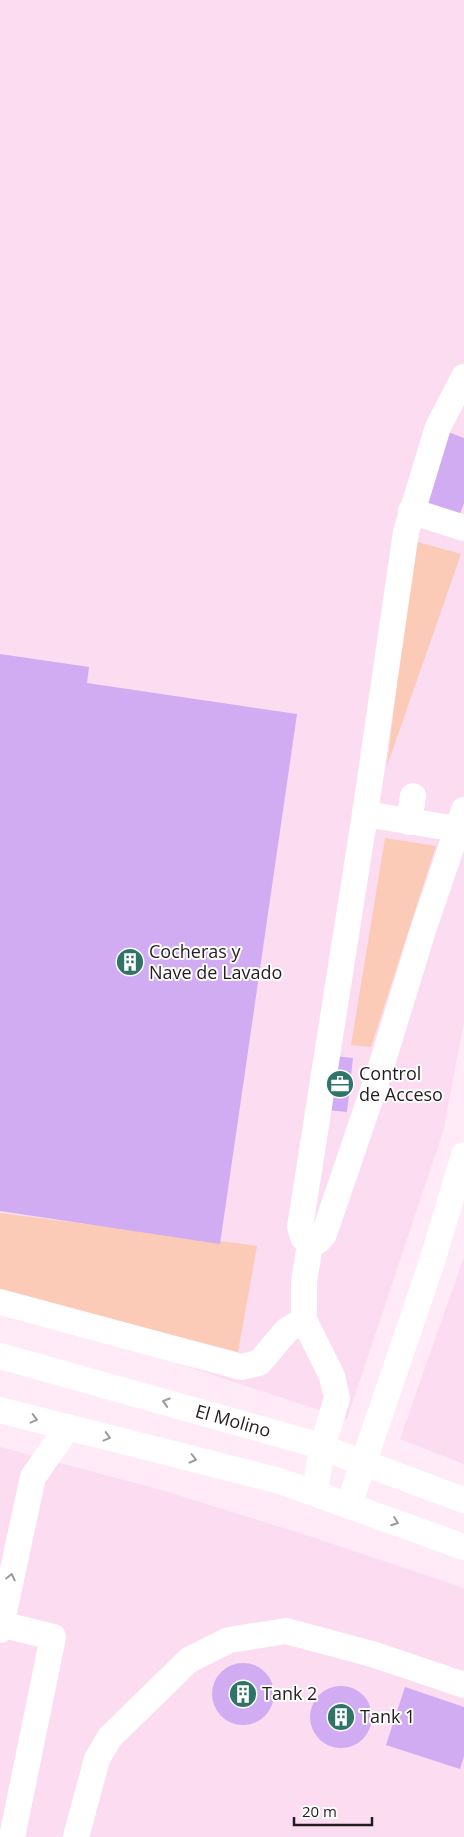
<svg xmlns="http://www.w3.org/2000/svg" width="464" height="1837" viewBox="0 0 464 1837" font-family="'Open Sans',sans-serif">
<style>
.built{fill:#fcdcf0}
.green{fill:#fbcbb7}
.building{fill:#d1acf3}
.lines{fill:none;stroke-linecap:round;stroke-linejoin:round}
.minor{stroke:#fff;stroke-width:26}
.oneway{stroke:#9d999c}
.labels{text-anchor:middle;stroke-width:4;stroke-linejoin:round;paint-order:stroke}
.poi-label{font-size:18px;fill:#251c22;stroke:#fefefe;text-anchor:start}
.street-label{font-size:18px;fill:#251c22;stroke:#fefefe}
</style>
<rect width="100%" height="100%" fill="#ffeaf7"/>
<path class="built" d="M0 0H464V1022L443 1132 347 1419 164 1359 0 1316Z
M464 1257V1464L400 1439Z
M0 1447 161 1490 306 1535 464 1588V1837H0Z"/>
<path class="green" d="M414 541 461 554 387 766Z
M385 838 436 846 371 1047 351 1045Z
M0 1213 257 1246 238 1352 0 1290Z"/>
<path class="building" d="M443 430 464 438V503L457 522 424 510Z
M0 654 89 667 87 683 297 714 220 1244 0 1211Z
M334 1056 353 1058 347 1112 327 1110Z
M212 1694a31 31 0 1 1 62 0a31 31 0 1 1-62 0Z
M310 1717a31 31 0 1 1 62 0a31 31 0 1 1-62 0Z
M405 1687 464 1707V1756L460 1769 386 1745Z"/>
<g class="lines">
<g class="minor">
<path d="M411 511 464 528"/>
<path d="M365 814 457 829"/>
<path d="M409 822 413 796"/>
<path d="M310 1244 303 1237 300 1227 365 814 406 532 438 427 464 377"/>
<path d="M310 1244 318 1241 324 1234 381 1067 424 927 464 810"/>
<path d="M310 1244 304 1282V1320L332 1376 337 1398 322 1448 315 1492"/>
<path d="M0 1302 241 1367 259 1363 287 1330 304 1320"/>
<path id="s1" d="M0 1356 307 1442 464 1500"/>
<path d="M0 1410 280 1481 464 1547"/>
<path d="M349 1505 432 1262 464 1155"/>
<path d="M0 1624 53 1637 12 1837"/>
<path d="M0 1630 33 1477 68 1427"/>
<path d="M76 1837 97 1759 110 1737 189 1660 229 1640 286 1631 372 1654 464 1685"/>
</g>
</g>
<defs><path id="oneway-chevron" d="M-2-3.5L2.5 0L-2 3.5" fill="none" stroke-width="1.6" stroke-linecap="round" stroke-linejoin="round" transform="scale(1.25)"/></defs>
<g class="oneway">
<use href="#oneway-chevron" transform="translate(166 1402) rotate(-164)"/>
<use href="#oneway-chevron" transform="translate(34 1419) rotate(14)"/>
<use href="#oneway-chevron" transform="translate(107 1437) rotate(15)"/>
<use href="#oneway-chevron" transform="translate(193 1459) rotate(14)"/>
<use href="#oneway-chevron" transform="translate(395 1522) rotate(20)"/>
<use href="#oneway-chevron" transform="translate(11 1577) rotate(-78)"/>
</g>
<defs>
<symbol id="building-disc" viewBox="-11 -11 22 22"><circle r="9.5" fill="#2f7467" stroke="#fefefe"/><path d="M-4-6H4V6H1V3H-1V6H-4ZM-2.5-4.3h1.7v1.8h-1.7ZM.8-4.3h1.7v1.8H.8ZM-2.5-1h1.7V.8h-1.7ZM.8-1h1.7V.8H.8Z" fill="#fff"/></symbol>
<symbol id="office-disc" viewBox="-11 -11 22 22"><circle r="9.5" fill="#2f7467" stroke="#fefefe"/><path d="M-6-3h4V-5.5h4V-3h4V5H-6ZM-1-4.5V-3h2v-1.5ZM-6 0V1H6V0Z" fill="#fff"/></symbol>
</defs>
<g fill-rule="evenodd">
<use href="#building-disc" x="114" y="946" width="32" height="32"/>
<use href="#office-disc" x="324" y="1068" width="32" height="32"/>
<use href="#building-disc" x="227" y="1678" width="32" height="32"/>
<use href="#building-disc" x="325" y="1701" width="32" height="32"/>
</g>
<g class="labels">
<g class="poi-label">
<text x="149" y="958">Cocheras y<tspan x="149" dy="21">Nave de Lavado</tspan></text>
<text x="359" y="1080">Control<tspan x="359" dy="21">de Acceso</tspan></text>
<text x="262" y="1700">Tank 2</text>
<text x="360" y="1723">Tank 1</text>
</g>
<g class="street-label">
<text dy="6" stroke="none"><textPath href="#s1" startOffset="242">El Molino</textPath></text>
</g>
</g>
<path d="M294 1817v8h78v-8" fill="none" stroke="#251c22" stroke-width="2.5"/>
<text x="302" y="1817" font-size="15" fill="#251c22" stroke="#fefefe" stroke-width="4" paint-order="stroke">20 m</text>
</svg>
